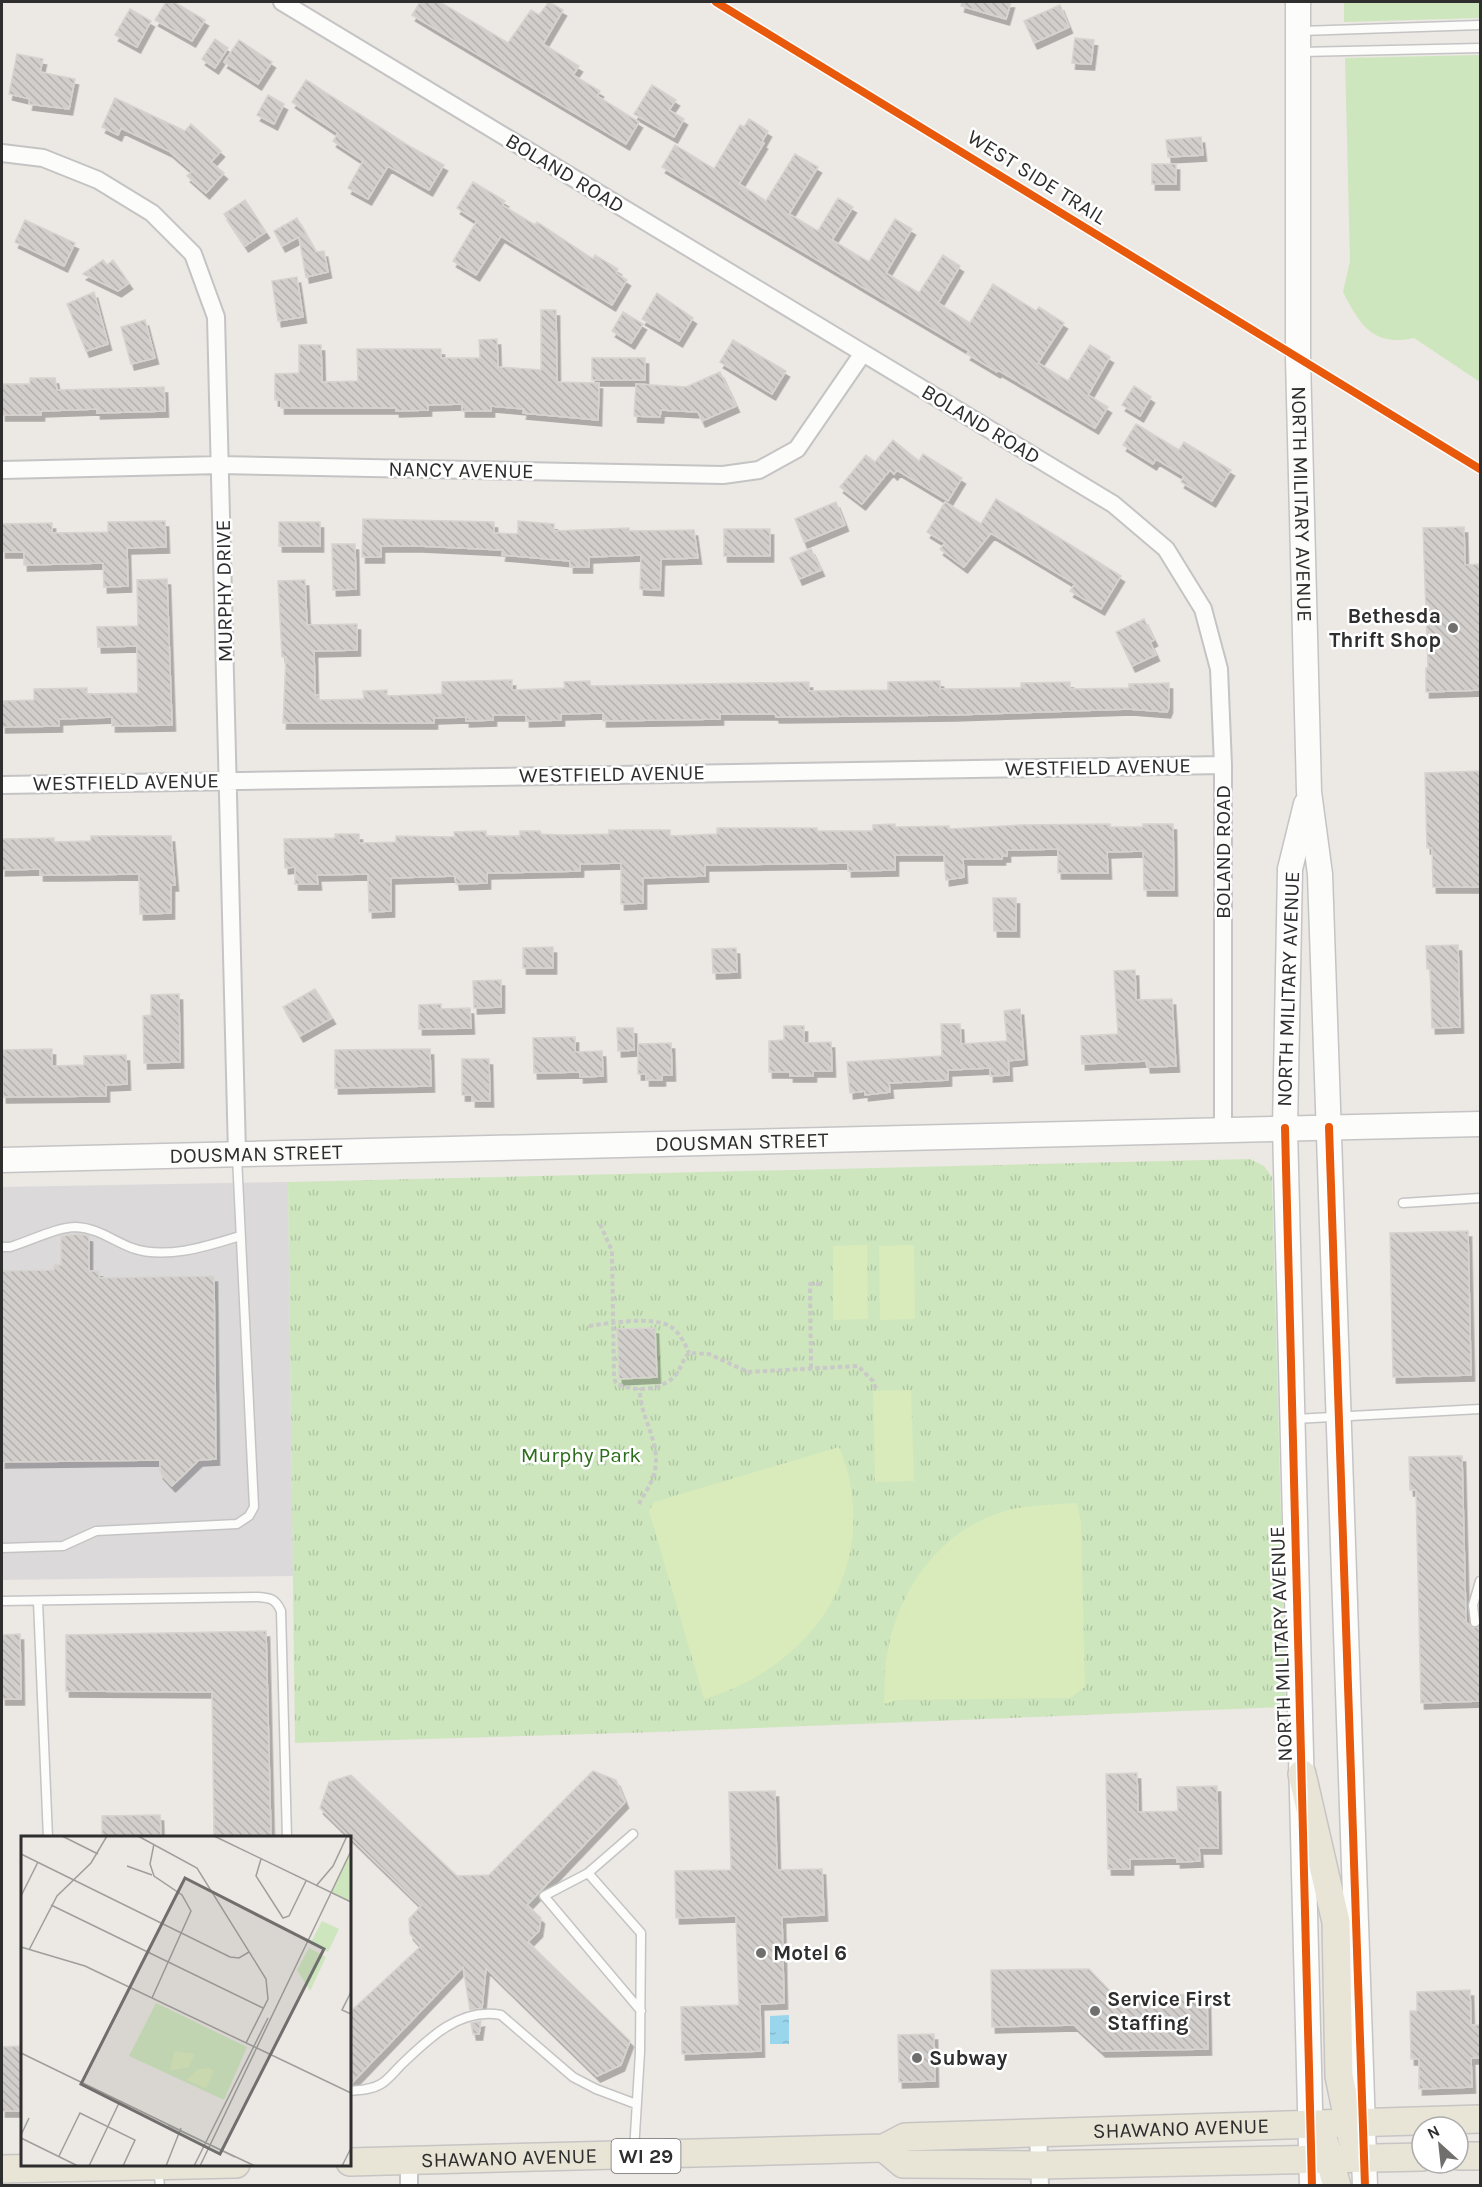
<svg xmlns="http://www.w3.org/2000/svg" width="1482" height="2187" viewBox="0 0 1482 2187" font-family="Karla,sans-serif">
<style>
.industrial{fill:#dcd9db}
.grass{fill:#cee6be}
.park{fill:url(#park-tufts)}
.pitch{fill:#d9eabb}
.water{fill:url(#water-ripples)}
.building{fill:url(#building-back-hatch);stroke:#d7d4d0;stroke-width:1.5;filter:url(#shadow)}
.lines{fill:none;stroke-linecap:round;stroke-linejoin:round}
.lane-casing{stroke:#c5c4c5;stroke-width:11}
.street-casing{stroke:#c5c4c5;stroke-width:20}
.secondary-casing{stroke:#c5c4c5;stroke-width:27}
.primary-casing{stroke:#c6c5c4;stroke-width:30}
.path{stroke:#c9c9c8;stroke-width:4;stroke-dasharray:4.5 3;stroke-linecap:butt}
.lane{stroke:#fcfcfb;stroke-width:8}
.street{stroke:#fcfcfb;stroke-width:16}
.secondary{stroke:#fcfcfb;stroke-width:24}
.primary{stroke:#e8e4d6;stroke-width:27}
.cycleway-casing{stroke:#fff;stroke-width:11}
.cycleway{stroke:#e8590c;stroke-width:8}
.poi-dot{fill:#706f6e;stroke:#fff;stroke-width:2}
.labels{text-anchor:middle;stroke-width:5;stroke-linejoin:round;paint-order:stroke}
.shield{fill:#fff;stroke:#6d6d6d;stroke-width:1.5}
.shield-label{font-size:20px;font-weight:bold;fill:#2e2e2e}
.street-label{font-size:21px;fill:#2e2e2e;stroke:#fff}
.poi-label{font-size:21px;font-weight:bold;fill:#2e2e2e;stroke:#fff;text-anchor:start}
.park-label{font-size:21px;fill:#2c6e1b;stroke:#fff}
.inset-road{fill:none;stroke:#a09e9b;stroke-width:1.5}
.view{fill:#706f6e;fill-opacity:0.15;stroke:#706f6e;stroke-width:3}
.inset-edge{fill:none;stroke:#2e2e2e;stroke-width:3}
</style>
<defs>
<pattern id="park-tufts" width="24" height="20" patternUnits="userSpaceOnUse" patternTransform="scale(1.5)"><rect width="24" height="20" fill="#cee6be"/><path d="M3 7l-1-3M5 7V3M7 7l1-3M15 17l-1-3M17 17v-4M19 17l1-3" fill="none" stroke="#b1c6a4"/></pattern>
<pattern id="water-ripples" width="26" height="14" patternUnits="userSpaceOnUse" patternTransform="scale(1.5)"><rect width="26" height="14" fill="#99d6ec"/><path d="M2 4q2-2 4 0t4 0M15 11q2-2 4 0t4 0" fill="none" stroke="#84b8cb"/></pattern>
<pattern id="building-back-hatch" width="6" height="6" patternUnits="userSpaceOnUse" patternTransform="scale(1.5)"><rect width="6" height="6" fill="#d1cecb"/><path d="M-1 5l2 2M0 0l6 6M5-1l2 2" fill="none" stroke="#b4b1af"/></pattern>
<filter id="shadow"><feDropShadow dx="3.5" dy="6" stdDeviation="0" flood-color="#0004"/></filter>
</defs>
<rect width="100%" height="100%" fill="#ece8e4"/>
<path class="industrial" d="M288 1182 293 1576 2 1580V1187Z"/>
<path class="grass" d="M1344 2H1480V18L1344 22Z
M1480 55V382L1414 338C1373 347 1360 325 1343 292L1350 261 1345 58Z"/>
<path class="park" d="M1250 1159 1264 1166 1272 1177 1286 1707 657 1732 295 1743 288 1182Z"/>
<path class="pitch" d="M867 1245 868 1319 833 1320V1246Z
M914 1245 915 1319 880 1320 879 1246Z
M911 1390 914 1481 875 1482 873 1391Z
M839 1447C843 1458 848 1470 850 1482 870 1587 801 1670 704 1699L649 1511 654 1502Z
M1077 1503 1081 1523 1085 1687 1070 1698 897 1700 884 1704C885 1686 884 1666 888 1649 901 1582 948 1522 1017 1508 1037 1505 1057 1504 1077 1503Z"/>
<path class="water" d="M789 2015V2044H770V2016Z"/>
<path class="building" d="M166 2H174L205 20 192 41 155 20Z
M420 2H440L508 43 531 10 539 15 549 2 563 10 543 44 579 66 573 75 600 91 597 96 639 122 626 144 412 15Z
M962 2H1011L1006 19 961 6Z
M1060 5 1069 27 1034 43 1024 21Z
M130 9 151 21 137 47 115 35Z
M1075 38 1094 40 1091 64 1072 63Z
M215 39 228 48 215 68 202 59Z
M239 40 272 62 258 84 224 62Z
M17 54 43 59 40 72 75 79 69 109 29 104 30 99 9 94Z
M306 80 409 146 444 165 429 190 388 166 368 199 348 188 363 161 333 141 338 133 292 102Z
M652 85 676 100 669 110 684 119 674 137 634 114Z
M268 95 284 104 274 124 257 115Z
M115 98 185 131 191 124 221 151 211 162 224 173 206 193 187 176 192 171 169 151 121 128 118 135 102 127Z
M749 119 768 131 762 142 764 143 739 184 766 201 795 154 818 167 789 214 818 231 838 198 853 207 832 240 869 262 895 219 912 229 886 273 919 293 943 255 960 266 938 303 970 323 993 284 1036 311 1039 307 1064 323 1038 363 1068 381 1090 345 1110 357 1088 395 1108 407 1095 428 998 370 997 372 967 354 969 351 662 167 675 145 714 169 740 125 744 127Z
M1201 137 1203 155 1168 157 1166 140Z
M1152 164H1176V184H1152Z
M473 182 505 201 502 205 535 225 537 222 593 259 595 255 618 269 616 273 627 280 612 305 501 236 476 275 453 261 477 221 457 208Z
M245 200 266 232 245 246 224 214Z
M297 218 316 252 324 251 328 272 306 277 299 237 282 246 274 231Z
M25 220 75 243 64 266 15 242Z
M103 260 107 265 113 260 129 283 118 291 83 274Z
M297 277 303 317 278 321 272 281Z
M94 292 108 344 86 351 67 304Z
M657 293 693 318 679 341 642 319Z
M541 310H556L557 382 599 383 598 420 523 413 524 409 491 406V411H462V404L428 405V410L396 411V408H281V400H275V374L299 373V345H321L322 382 358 381 357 349H441V358H480L479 340 497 339 498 367 541 370Z
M623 312 643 324 631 343 612 331Z
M145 320 155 358 131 364 121 327Z
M733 340 786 371 772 394 720 362Z
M592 358H645V380H592Z
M720 372 736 406 702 421 698 412 661 410 660 417 634 416 636 384 686 387Z
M30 378H55L57 390 164 387 165 411 97 413V409L41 411V415H2V384H30Z
M1134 386 1151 397 1140 416 1122 405Z
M1136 424 1179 450 1184 442 1231 470 1212 501 1181 482 1184 476 1156 459 1153 464 1123 445Z
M893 440 919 461 923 454 962 478 948 501 897 470 894 474 890 470 862 504 840 487 866 455 875 462Z
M996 499 1121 576 1101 609 1070 591 1075 584 991 533 964 567 940 549 945 543 927 532 945 502 981 524Z
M836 502 845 525 804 542 795 519Z
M363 519 494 522V533L518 534V521L554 524V531L629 528V531L694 530 698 558 661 559 660 590 640 589 641 555 589 557V567H570V561L502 555 503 550 419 546H381V557H362Z
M165 521 166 547 127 548 128 586 104 587 103 563 24 565V552H2V524L52 523V533L108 532V522Z
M279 522H320V546H279Z
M1464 527 1465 565 1480 564V690L1426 692V668L1428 667 1423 528Z
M724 529H770V556H724Z
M332 544H355L356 589 333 590Z
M811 549 821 570 799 579 790 558Z
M167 579 172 725 112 726V717L59 719V726L2 727V701L34 700V689L87 688V694L138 693 137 646 98 647 97 627 138 626 137 580Z
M305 580 307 625 357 624V650L314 651 315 695H319V700L364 699 363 691 387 690V696L442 694V682L512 680V690L565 688 564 682 590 681V686L809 682V691L888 690V682L940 681V689L1021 688V683L1070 682V689L1129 688V684L1169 683V707L1167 712 1129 709 952 715 776 717 775 714H720V719L603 721V713L561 714V720L526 721V715H493V720L466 721V717L434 718V723H283L286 657H282L278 581Z
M1144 619 1154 640 1150 642 1156 655 1132 666 1116 632Z
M1480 771V887H1433L1432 848H1427L1425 773Z
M895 824V827L949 826V829L1021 825 1110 824V827H1143V824H1173L1174 890H1144L1143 851 1107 852 1108 873H1058V849L1007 850V856H1002V859H963L964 877 946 880 944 855H895V870L848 871V863L705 865V876L643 878V903L621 904V863L580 864V871L487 873V883L456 884 455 876 391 878V911L369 912 368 874 317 875 318 884H295V867L285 868 284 839 335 838V834H359V843L396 842V836L455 837 454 832 486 831V836H520V831H540L541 834 563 835 609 834V830H670V836L717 834V828H817V831H873V825Z
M91 836H171L175 885H171V913L140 914 139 874 61 875H40V869L2 870V839L54 838V842L91 841Z
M993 898H1016V931H994Z
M1458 945 1460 1027 1432 1028 1430 969H1427L1426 946Z
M553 947V968H523V948Z
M736 948 737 972 713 973 712 949Z
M1135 970 1136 1000 1172 999 1176 1066 1147 1067 1146 1061 1082 1064 1081 1036 1118 1034 1114 971Z
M501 980V1007L474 1008 473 981Z
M315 989 332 1018 300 1036 283 1007Z
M179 994 180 1062 144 1063 143 1016 151 1015V995Z
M441 1004V1009L470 1008 471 1028 419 1029V1005Z
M1020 1009 1024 1059 1008 1061V1055L1009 1075 990 1076V1068L948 1070V1080L889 1083 890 1092 865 1095V1091L850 1093 847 1062 942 1056 941 1024H960L961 1044 1007 1041 1004 1011Z
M784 1026H804V1043L831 1042 832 1071H813V1076H790V1072H769V1041L784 1040Z
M617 1028H633L634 1050 618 1051Z
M575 1037V1052L602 1051 603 1076 580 1077V1072L534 1073 533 1038Z
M671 1043 672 1075H662V1080H646V1074H638V1044Z
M52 1049V1066L84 1065V1056L126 1055 127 1084 106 1085V1096L3 1097 2 1050Z
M430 1049 431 1086 335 1088V1050Z
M462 1059H489L490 1101H472V1095H462Z
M1468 1231 1471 1375 1393 1377 1390 1233Z
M79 1234 89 1236V1271H99V1278L214 1276 216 1459 199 1460 172 1486 160 1473V1460L2 1462V1271L54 1270V1265H61V1236Z
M655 1328 657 1377 619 1379 617 1329Z
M1462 1456 1466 1622 1473 1628 1480 1625V1701L1421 1703 1416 1490H1410L1409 1457Z
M266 1631 271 1838H214L212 1692 66 1691V1635Z
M20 1634 21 1699H2V1635Z
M593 1771 616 1780 625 1802 527 1905 541 1918 539 1931 528 1942 630 2041 621 2065 597 2076 486 1968 482 2008 470 2010 463 1967 350 2085V2012L421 1946 410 1934 409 1919 421 1906 320 1808 329 1782 351 1775 457 1876 489 1875Z
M1137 1773 1138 1812 1178 1811 1177 1787 1217 1786 1218 1848H1199L1200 1861 1177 1862V1858L1130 1859V1869H1108L1106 1774Z
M775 1791 777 1870 822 1869 824 1915 782 1917 784 2003 760 2004 761 2051 682 2054 681 2007 739 2005 736 1916 676 1918 675 1871 731 1870 729 1792Z
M160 1815 161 1838H102V1816Z
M1089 1969 1115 1996 1207 1994 1208 2049 1102 2051 1074 2025 992 2027 991 1970Z
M1470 1990 1471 2025H1480V2058H1471L1472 2087 1419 2089V2059H1411L1410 2011H1417V1992Z
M481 2021 479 2034H473L471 2023Z
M934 2034 935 2081 899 2082 898 2035Z
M22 2046V2111H2V2047Z"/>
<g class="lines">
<defs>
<path id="lane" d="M1301 31 1480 25
M1301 52 1480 48
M1403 1203 1480 1198
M2 1247H10C30 1241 57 1227 76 1227 98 1228 113 1241 132 1248 166 1260 208 1246 240 1236
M1295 1419 1480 1409
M2 1548 63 1546 96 1531 237 1524 249 1516 254 1507 237 1157
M2 1601 257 1597C270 1598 275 1598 281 1611L287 1838
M38 1601 48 1838
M1475 1622 1473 1605 1480 1581
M588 1873 633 1834
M350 2091C360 2090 371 2090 381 2084 388 2080 395 2071 401 2065 428 2039 460 2007 501 2015L573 2077 596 2089 636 2104
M634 2151 640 2052 641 1933 588 1873 544 1896 641 2011
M158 2169 160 2186"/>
<path id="street" d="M282 2 1113 504 1166 549 1203 609 1219 669 1223 765V1129
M2 153 43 158 98 180 152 213 193 254 216 317 237 1154
M2 470 221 465 723 475 759 470 797 449 863 353
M2 785 1223 765
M1038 2132 1040 2186
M409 2161V2186"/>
<g id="secondary">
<path id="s1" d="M1298 2V359L1309 792 1320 874 1365 2186"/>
<path d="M1306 804 1290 869 1285 1128 1312 2186"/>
<path id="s2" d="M2 1160 1480 1124"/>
</g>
<g id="primary">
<path d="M1302 1774 1336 1922 1339 2076 1352 2139"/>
<path d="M1325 2144 1337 2186"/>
<path d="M884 2148 903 2164 1039 2165 1422 2157"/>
<path d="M1458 2156H1480"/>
<path id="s3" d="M350 2162 884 2148 905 2137 1480 2119"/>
<path d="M2 2169 236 2164"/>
</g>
</defs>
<use href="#lane" class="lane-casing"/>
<use href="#street" class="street-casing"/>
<use href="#secondary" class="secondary-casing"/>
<use href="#primary" class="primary-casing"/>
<path class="path" d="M600 1224 612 1251 614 1378 616 1383C633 1393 665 1391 677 1373 682 1366 683 1359 689 1353L709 1354 748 1372 858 1366 873 1381 877 1391
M589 1326C610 1323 651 1316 670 1326 679 1332 685 1343 689 1353
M811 1368 810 1284H821
M639 1504C644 1494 653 1482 655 1470 661 1441 639 1417 640 1388"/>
<use href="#lane" class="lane"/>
<use href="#street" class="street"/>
<use href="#secondary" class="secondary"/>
<use href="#primary" class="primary"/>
<defs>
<path id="cycleway" d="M716 2 1480 469
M1329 1127 1365 2186
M1285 1128 1312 2186"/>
</defs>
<use href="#cycleway" class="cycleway-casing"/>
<use href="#cycleway" class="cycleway"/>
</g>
<g class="poi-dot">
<circle cx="1453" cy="628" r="6"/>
<circle cx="761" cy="1953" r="6"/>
<circle cx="1095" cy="2011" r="6"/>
<circle cx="917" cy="2058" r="6"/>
</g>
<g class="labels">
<rect class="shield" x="611.5" y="2139" width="69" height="34" rx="4.5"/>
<g class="shield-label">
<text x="646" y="2163">WI 29</text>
</g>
<g class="street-label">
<text transform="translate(565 173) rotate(31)" y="7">BOLAND ROAD</text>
<text transform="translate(1037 177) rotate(32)" y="7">WEST SIDE TRAIL</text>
<text transform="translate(981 424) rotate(31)" y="7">BOLAND ROAD</text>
<text transform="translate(461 470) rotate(1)" y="7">NANCY AVENUE</text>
<text dy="7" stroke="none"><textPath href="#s1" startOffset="502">NORTH MILITARY AVENUE</textPath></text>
<text transform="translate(224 591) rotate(-91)" y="7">MURPHY DRIVE</text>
<text transform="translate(1098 767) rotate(-1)" y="7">WESTFIELD AVENUE</text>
<text transform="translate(612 774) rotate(-1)" y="7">WESTFIELD AVENUE</text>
<text transform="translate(126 782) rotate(-1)" y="7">WESTFIELD AVENUE</text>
<text transform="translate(1223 852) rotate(-90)" y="7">BOLAND ROAD</text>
<text transform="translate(1288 989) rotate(-88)" y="7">NORTH MILITARY AVENUE</text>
<text dy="7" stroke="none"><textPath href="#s2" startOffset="740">DOUSMAN STREET</textPath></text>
<text dy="7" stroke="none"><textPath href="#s2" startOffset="254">DOUSMAN STREET</textPath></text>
<text transform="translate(1281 1644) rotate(-92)" y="7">NORTH MILITARY AVENUE</text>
<text dy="7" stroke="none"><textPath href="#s3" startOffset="834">SHAWANO AVENUE</textPath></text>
<text dy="7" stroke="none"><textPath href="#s3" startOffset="159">SHAWANO AVENUE</textPath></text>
</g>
<g class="poi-label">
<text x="1441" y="623" text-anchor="end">Bethesda<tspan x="1441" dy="24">Thrift Shop</tspan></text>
<text x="773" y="1960">Motel 6</text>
<text x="1107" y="2006">Service First<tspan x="1107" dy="24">Staffing</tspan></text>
<text x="929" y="2065">Subway</text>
</g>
<g class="park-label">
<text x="581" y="1462">Murphy Park</text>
</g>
</g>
<g transform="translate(21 1836)">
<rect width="330" height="330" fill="#ece8e4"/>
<path d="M301 85 318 93 307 116 289 108ZM288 112 305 121 289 155 276 134Z" fill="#cee6be"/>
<path d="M330 15V66L310 57ZM135 167 226 211 203 264 108 220Z" fill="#cee6be"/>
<path d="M153 215 174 218 168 231 149 235ZM186 232 193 235 185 252 166 244 175 234Z" fill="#d9eabb"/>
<path class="inset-road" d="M41 0 77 18M117 0 176 32 245 143 247 163 225 207M193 0 330 66M0 18 209 121 218 122 228 116M240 23 235 40 262 82 268 80 285 45M106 30 131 39M295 50 312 30 326 0M0 60 17 26M30 69 242 172M0 111 64 130 330 257M8 114 36 60 70 27 86 0M330 156 321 174 330 178M131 162 170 75 161 59 133 40 129 28 133 8M0 217 214 321M147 289 234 330M0 299 8 282M0 302 57 330M38 320 59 277 114 304 102 330M68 330 99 265M145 330 160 292M173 330 247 182M179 330 330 15M321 330 330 312"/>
<path class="view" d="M164 42 303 113 199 318 60 248Z"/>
<rect width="330" height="330" class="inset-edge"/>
</g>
<rect width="1482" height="2187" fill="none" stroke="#2e2e2e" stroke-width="6"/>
<g transform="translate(1440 2145) rotate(333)"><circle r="28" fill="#ffffff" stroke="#ababab" stroke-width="1.5"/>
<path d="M0-4.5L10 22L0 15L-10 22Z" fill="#706f6e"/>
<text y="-9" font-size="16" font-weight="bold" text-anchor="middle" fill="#2e2e2e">N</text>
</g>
</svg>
